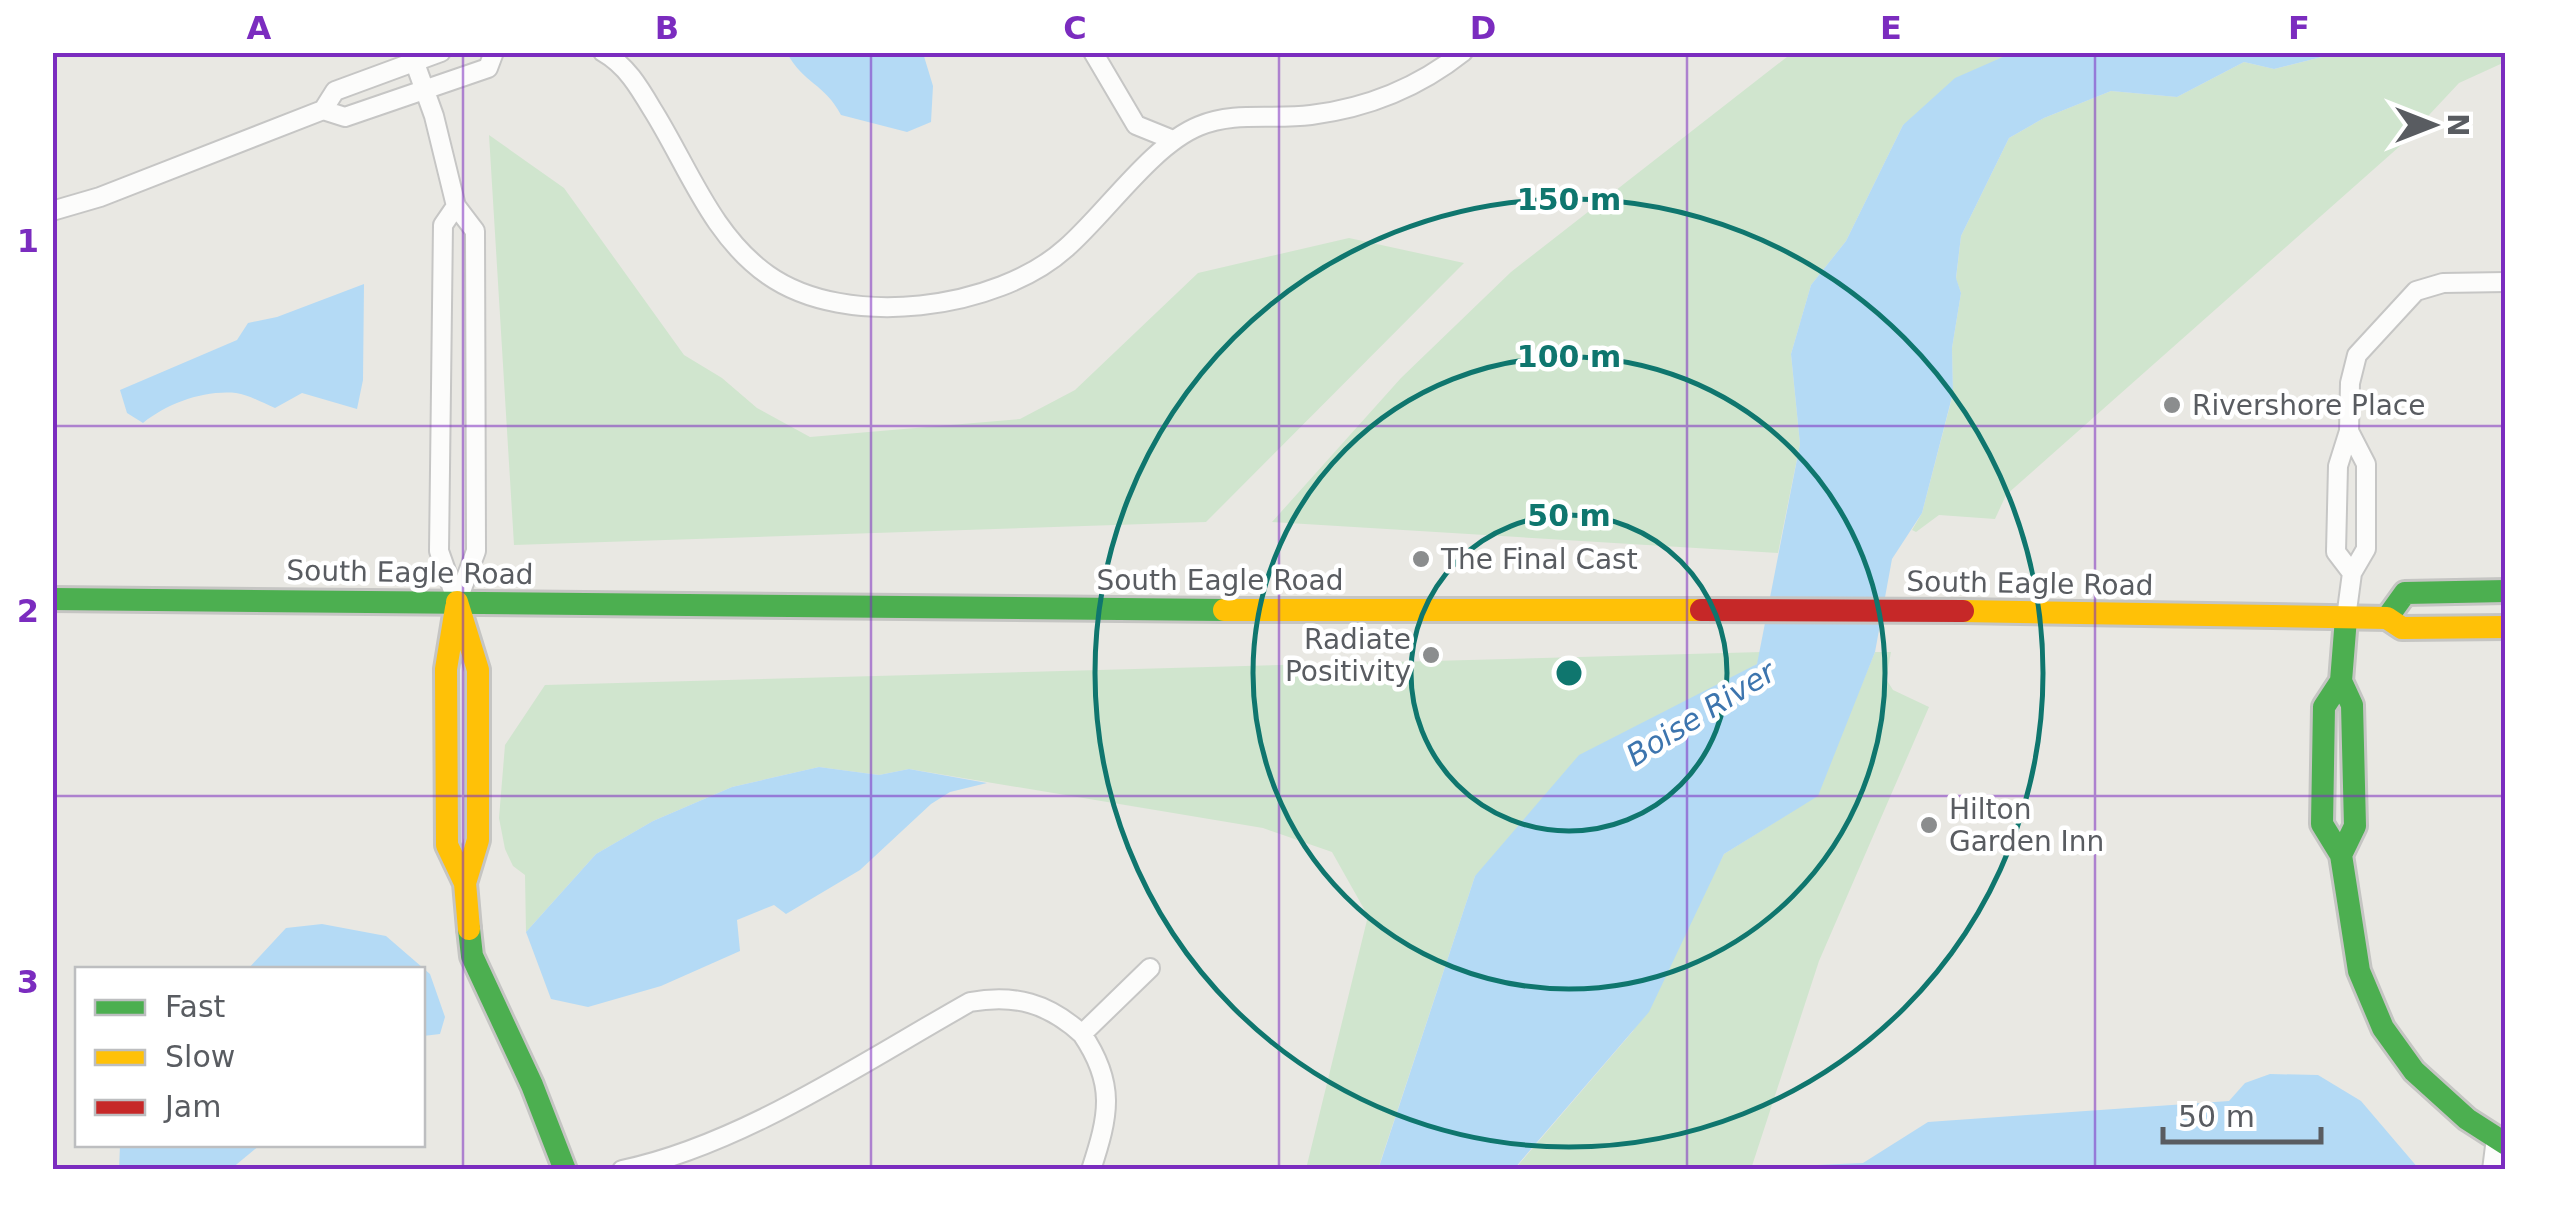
<svg xmlns="http://www.w3.org/2000/svg" width="2558" height="1222" viewBox="0 0 2558 1222" font-family="'DejaVu Sans',sans-serif">
<style>
.green{fill:#d0e5ce}
.water{fill:#b4daf5}
.lines{fill:none;stroke-linecap:round;stroke-linejoin:round}
.street-casing{stroke:#c6c6c5;stroke-width:22}
.fast-casing{stroke:#c5c5c3;stroke-width:28}
.slow-casing{stroke:#c5c5c3;stroke-width:28}
.jam-casing{stroke:#c5c5c3;stroke-width:28}
.street{stroke:#fcfcfb;stroke-width:18}
.fast{stroke:#4caf50;stroke-width:22}
.slow{stroke:#ffc107;stroke-width:22}
.jam{stroke:#c62828;stroke-width:22}
.grid{fill:none;stroke:#7b2cbf;stroke-width:2.5;stroke-opacity:0.55}
.ring{fill:none;stroke:#0f766e;stroke-width:5}
.poi-dot{fill:#8b8d8e;stroke:#fff;stroke-width:4}
.labels{text-anchor:middle;stroke-width:9;stroke-linejoin:round;paint-order:stroke}
.poi-label{font-size:28px;fill:#595c61;stroke:#fff;text-anchor:start}
.street-label{font-size:28px;fill:#595c61;stroke:#fff}
.water-label{font-size:30px;font-style:italic;fill:#3d75ae;stroke:#fff}
.centre{fill:#0f766e;stroke:#fff;stroke-width:5}
.ring-label{font-size:30px;text-anchor:middle;font-weight:bold;fill:#0f766e;stroke:#fff;stroke-width:9;stroke-linejoin:round;paint-order:stroke}
.neatline{fill:none;stroke:#7b2cbf;stroke-width:4}
.grid-label{font-size:32px;text-anchor:middle;font-weight:bold;fill:#7b2cbf}
</style>
<rect width="100%" height="100%" fill="#e9e8e3"/>
<path class="green" d="M1792 53H2016L1903 125 1846 241 1811 285 1791 354 1800 444 1778 553 1272 522 1401 378 1511 272Z
M2338 53H2505V62L2459 83 2400 146 2006 495 1995 519 1939 515 1916 532 1912 530 1922 513 1953 394 1952 348 1961 293 1956 279 1961 236 2009 138 2044 118 2111 91 2177 97 2244 62 2274 69Z
M489 135 564 188 684 355 722 378 757 408 810 437 1020 419 1075 390 1198 273 1349 238 1464 263 1206 522 514 545Z
M1762 652 1757 664 1475 876 1378 1169H1306L1368 916 1332 852 1263 828 909 769 879 775 819 767 732 787 653 821 596 854 526 932 525 875 513 866 505 849 499 818 505 745 545 685Z
M1875 652H1891L1886 679 1893 690 1929 707 1819 961 1751 1169 1514 1170 1633 1031 1724 854 1788 814 1859 691Z"/>
<path class="water" d="M787 53H923L933 86 931 122 907 132 841 115C825 84 803 83 787 53Z
M2012 53H2338L2274 69 2244 62 2177 97 2111 91 2044 118 2009 138 1961 236 1956 278 1961 293 1952 348 1953 393 1922 513 1892 559 1875 652 1818 796 1724 854 1649 1012 1514 1169 1378 1170 1475 876 1579 755 1757 664 1800 444 1791 354 1811 285 1846 241 1903 125 1955 78Z
M364 284 363 380 357 409 302 393 275 408C263 403 249 395 236 393 204 390 168 403 143 423L127 413 120 390 237 340 248 323 277 317Z
M819 767 879 775 909 769 987 783 950 792 931 804 860 870 786 914 774 905 737 920 740 951 661 986 588 1007 551 999 526 932 596 854 653 821 732 787Z
M322 924 386 936 430 974 445 1017 440 1034 423 1036 422 970 248 969 286 928Z
M2270 1074 2318 1075 2361 1101 2419 1169H1791L1793 1166 1863 1163 1928 1122 2229 1101 2245 1083Z
M120 1145V1144L260 1145 231 1169 119 1170Z"/>
<g class="lines">
<defs>
<path id="street" d="M411 52 434 116 456 206 475 231 476 551 457 602
M441 52 335 91 323 110 345 117 488 68 494 52
M603 52C626 65 639 87 652 109 688 166 711 235 768 275 846 330 997 310 1066 248 1106 213 1152 145 1199 126 1235 111 1273 120 1311 115 1367 108 1419 87 1463 52
M1093 52 1136 125 1173 140
M456 206 443 225 439 551 457 602
M52 211 100 197 323 110
M2349 431 2350 383 2357 355 2416 291 2443 283 2506 282
M2346 618 2352 573 2366 549V464L2349 431 2338 466 2336 552 2352 573
M622 1170C742 1145 863 1062 970 1002 1015 994 1048 1003 1082 1034
M1091 1170C1109 1115 1116 1084 1082 1034L1150 968
M2492 1170 2496 1138"/>
<path id="fast" d="M52 599 1224 610
M2387 618 2405 593 2506 591
M2341 681 2346 618
M2341 855 2355 826 2352 705 2341 681 2324 707 2322 824 2341 855 2359 971 2383 1028 2414 1071 2467 1119 2506 1144
M469 929 472 956 532 1085 565 1170"/>
<path id="slow" d="M457 602 478 670V840L465 883 469 929
M456 608 446 669 447 845 465 883
M1224 610H1701
M1963 611 2387 618 2402 628 2506 627"/>
<path id="jam" d="M1701 610 1963 611"/>
</defs>
<use href="#street" class="street-casing"/>
<use href="#fast" class="fast-casing"/>
<use href="#slow" class="slow-casing"/>
<use href="#jam" class="jam-casing"/>
<use href="#street" class="street"/>
<use href="#fast" class="fast"/>
<use href="#slow" class="slow"/>
<use href="#jam" class="jam"/>
</g>
<path class="grid" d="M463 52V1170M871 52V1170M1279 52V1170M1687 52V1170M2095 52V1170M52 426H2506M52 796H2506"/>
<g class="ring">
<circle cx="1569" cy="673" r="158"/>
<circle cx="1569" cy="673" r="316"/>
<circle cx="1569" cy="673" r="474"/>
</g>
<g class="poi-dot">
<circle cx="2172" cy="405" r="10"/>
<circle cx="1421" cy="559" r="10"/>
<circle cx="1431" cy="655" r="10"/>
<circle cx="1929" cy="825" r="10"/>
</g>
<g class="labels">
<g class="poi-label">
<text x="2192" y="415">Rivershore Place</text>
<text x="1441" y="569">The Final Cast</text>
<text x="1411" y="649" text-anchor="end">Radiate<tspan x="1411" dy="32">Positivity</tspan></text>
<text x="1949" y="819">Hilton<tspan x="1949" dy="32">Garden Inn</tspan></text>
</g>
<g class="street-label">
<text transform="translate(410 572) rotate(1)" y="10">South Eagle Road</text>
<text x="1220" y="590">South Eagle Road</text>
<text transform="translate(2030 583) rotate(1)" y="10">South Eagle Road</text>
</g>
<g class="water-label">
<text transform="translate(1701 714) rotate(-32)" y="10">Boise River</text>
</g>
</g>
<circle cx="1569" cy="673" r="15" class="centre"/>
<g class="ring-label">
<text x="1569" y="210">150 m</text>
<text x="1569" y="367">100 m</text>
<text x="1569" y="526">50 m</text>
</g>
<rect width="2558" height="1222" fill="none" stroke="#ffffff" stroke-width="110"/>
<rect x="75" y="967" width="350" height="180" fill="#ffffff" stroke="#bdbec0" stroke-width="2.5"/>
<rect x="95" y="1000" width="50" height="15" fill="#4caf50" stroke="#bdbec0" stroke-width="2.5"/>
<text x="165" y="1017" font-size="30" fill="#595c61">Fast</text>
<rect x="95" y="1050" width="50" height="15" fill="#ffc107" stroke="#bdbec0" stroke-width="2.5"/>
<text x="165" y="1067" font-size="30" fill="#595c61">Slow</text>
<rect x="95" y="1100" width="50" height="15" fill="#c62828" stroke="#bdbec0" stroke-width="2.5"/>
<text x="165" y="1117" font-size="30" fill="#595c61">Jam</text>
<g transform="translate(2433 125) rotate(90)" stroke="#ffffff" stroke-width="8" paint-order="stroke">
<path d="M0-8L18 38L0 25L-18 38Z" fill="#595c61"/>
<text y="-15" font-size="28" font-weight="bold" text-anchor="middle" fill="#595c61">N</text>
</g>
<path d="M2163 1127v15h158v-15" fill="none" stroke="#595c61" stroke-width="5"/>
<text x="2178" y="1127" font-size="30" fill="#595c61" stroke="#ffffff" stroke-width="8" paint-order="stroke">50 m</text>
<rect x="55" y="55" width="2448" height="1112" class="neatline"/>
<g class="grid-label">
<text x="259" y="39">A</text>
<text x="667" y="39">B</text>
<text x="1075" y="39">C</text>
<text x="1483" y="39">D</text>
<text x="1891" y="39">E</text>
<text x="2299" y="39">F</text>
<text x="28" y="252">1</text>
<text x="28" y="622">2</text>
<text x="28" y="993">3</text>
</g>
</svg>
